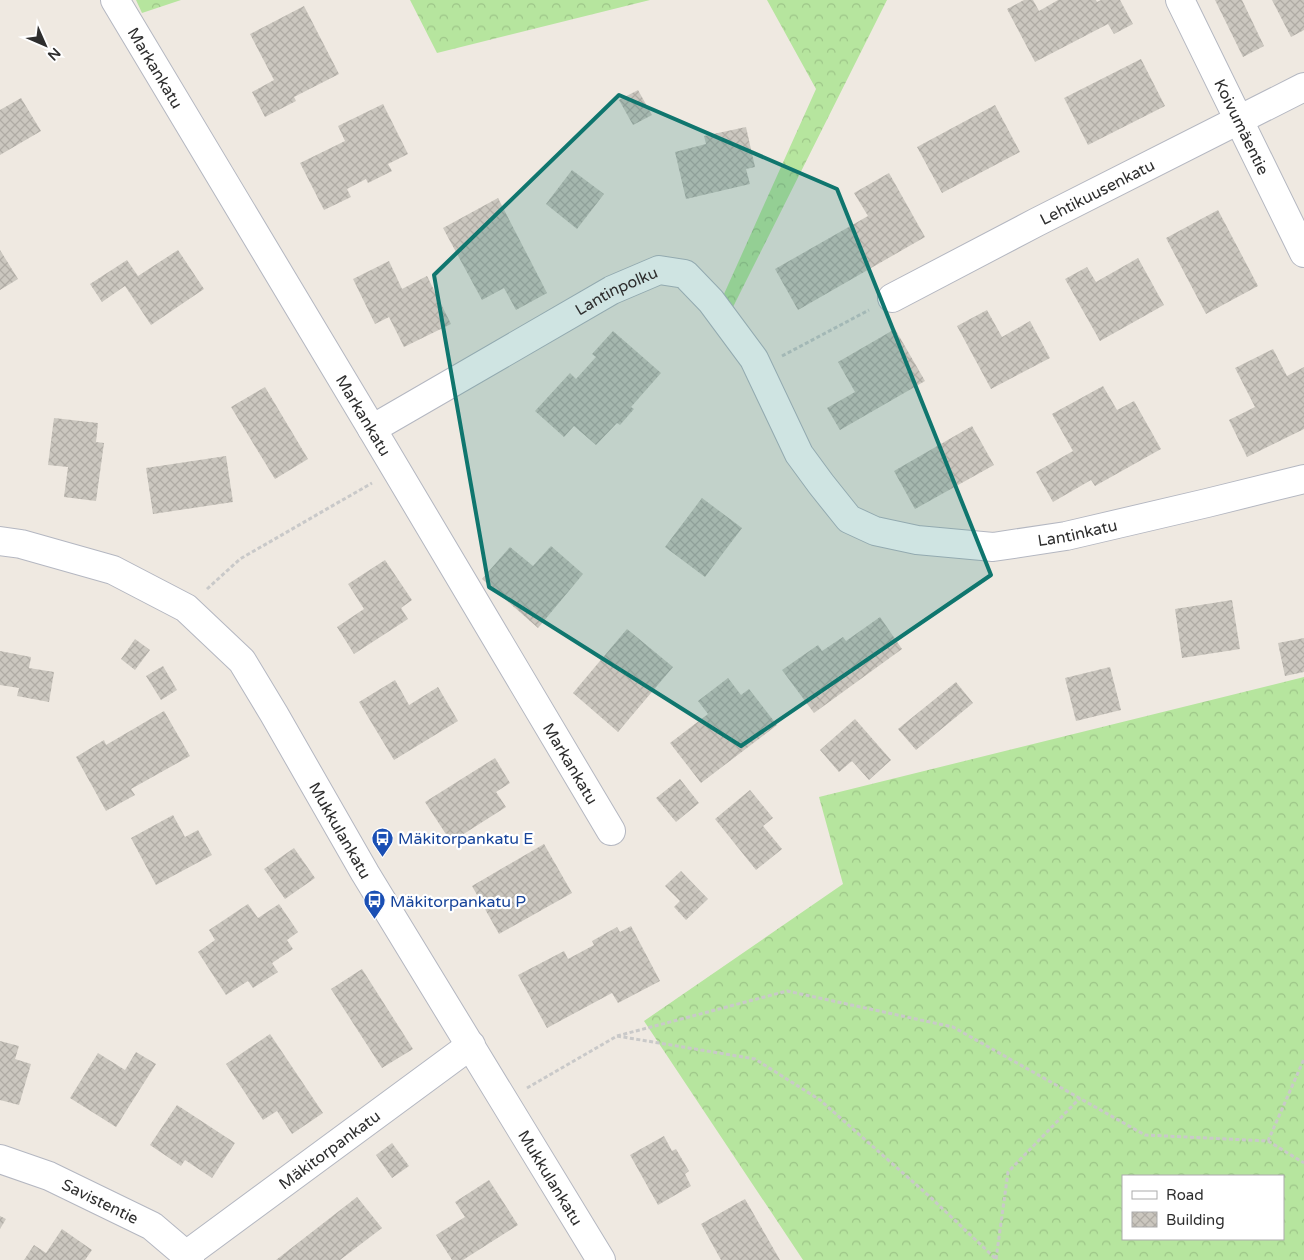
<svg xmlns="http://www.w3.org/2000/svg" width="1304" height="1260" viewBox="0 0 1304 1260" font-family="'Varela Round',sans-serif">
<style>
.forest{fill:url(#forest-crowns);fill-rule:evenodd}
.building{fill:url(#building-cross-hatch)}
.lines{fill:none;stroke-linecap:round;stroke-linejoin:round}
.street-casing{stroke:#b4b7c1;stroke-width:30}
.path{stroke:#c9c9c9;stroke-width:3;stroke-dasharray:4 2.5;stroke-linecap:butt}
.street{stroke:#fff;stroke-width:28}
.marked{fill:#0f766e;fill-opacity:0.2;stroke:#0f766e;stroke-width:4;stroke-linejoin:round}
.labels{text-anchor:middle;stroke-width:4.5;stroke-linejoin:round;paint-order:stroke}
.street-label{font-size:16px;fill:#2e2e2e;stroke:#fff}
.transit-label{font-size:16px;fill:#164399;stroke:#fff;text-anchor:start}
</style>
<defs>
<pattern id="forest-crowns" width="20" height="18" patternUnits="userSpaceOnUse" patternTransform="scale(1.25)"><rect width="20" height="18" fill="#b6e59e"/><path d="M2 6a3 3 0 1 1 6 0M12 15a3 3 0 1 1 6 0" fill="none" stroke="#9dc588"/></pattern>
<pattern id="building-cross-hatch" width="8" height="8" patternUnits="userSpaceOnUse" patternTransform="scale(1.25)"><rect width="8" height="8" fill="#cbc7bf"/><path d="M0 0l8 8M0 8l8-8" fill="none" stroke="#afaba4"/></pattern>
</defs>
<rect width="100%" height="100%" fill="#efe9e1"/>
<path class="forest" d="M136 0H181L142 13Z
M410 0H650L437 53Z
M767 0H887L732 309 724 294 816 89Z
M1304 677V1260H803L644 1021 843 884 819 797ZM1123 1176H1283V1239H1123Z"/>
<path class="building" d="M1024 0H1033L1039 11 1058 0H1096L1097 2 1101 0H1120L1133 24 1114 34 1108 24 1035 62 1007 9Z
M1215 0H1242L1264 46 1243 57Z
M1272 0H1304V30L1291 37Z
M304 6 339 74 294 97 296 101 265 117 252 92 274 80 250 34Z
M1141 59 1165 106 1088 145 1064 98Z
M638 90 652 115 633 125 619 100Z
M21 98 41 131 0 155V110Z
M383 104 408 154 388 164 392 171 368 183 366 179 347 189 351 197 324 210 300 163 345 141 338 126Z
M995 105 1020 152 942 193 917 147Z
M746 127 755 167 746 169 750 184 686 199 675 152 706 144 704 136Z
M572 170 604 194 577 229 546 204Z
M889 173 925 237 798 310 775 269 868 216 854 193Z
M498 198 547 293 516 310 504 288 482 300 443 228Z
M1218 210 1258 286 1206 314 1166 238Z
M0 250 18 279 0 290Z
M178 250 204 289 151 325 125 286 102 302 90 284 127 260 138 276Z
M1138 258 1164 305 1100 341 1065 279 1087 267 1096 282Z
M389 261 402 289 427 276 451 324 404 347 389 317 375 324 353 279Z
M987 310 1002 337 1030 321 1050 358 991 389 957 326Z
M895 329 925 381 840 430 827 408 855 392 838 362Z
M613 331 661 373 631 407 634 409 620 425 617 423 596 445 574 426 564 437 535 411 570 373 576 379 596 357 592 354Z
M1273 349 1287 376 1304 367V429L1247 457 1229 420 1255 407 1235 368Z
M1103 386 1117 410 1134 401 1161 449 1095 486 1091 480 1053 502 1036 472 1073 451 1052 414Z
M265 387 308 459 275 479 231 407Z
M54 418 98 423 96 442 104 443 96 501 64 497 68 467 48 465Z
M972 426 994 465 915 509 894 471Z
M226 456 233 502 153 514 146 468Z
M702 498 742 528 705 577 665 547Z
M551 546 583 574 538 628 482 579 510 547 533 566Z
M385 560 412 600 401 608 408 619 354 654 337 627 364 609 348 584Z
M1232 600 1240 649 1182 658 1175 609Z
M880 617 902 649 814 713 782 670 818 645 822 651 843 637 846 641Z
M627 629 673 667 618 732 573 693Z
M1304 638V672L1285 676 1278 643Z
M135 639 150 650 135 670 121 659Z
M0 651 31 657 29 668 54 672 49 702 17 696 19 688 0 685Z
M163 666 177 690 161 700 146 676Z
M1110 667 1121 710 1076 721 1065 678Z
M728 678 741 695 749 689 777 725 701 783 670 743 708 714 698 701Z
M395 680 409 705 438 687 458 721 394 760 359 702Z
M956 682 973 703 916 750 898 729Z
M164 711 190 756 131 789 135 795 106 811 76 757 104 740 106 745Z
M855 719 891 760 869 780 852 761 839 772 820 750Z
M495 758 510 783 496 792 506 807 451 842 425 802Z
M680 779 699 803 676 822 656 798Z
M750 790 773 818 763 826 782 849 756 870 715 819Z
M173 815 185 837 198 830 212 855 156 885 131 838Z
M544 844 572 893 499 934 472 886Z
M294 848 315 878 285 899 264 869Z
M681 871 708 899 686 920 674 907 680 901 665 886Z
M248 904 258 918 279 904 298 932 287 940 293 949 272 963 278 972 253 988 248 981 226 995 198 952 215 940 209 930Z
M631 926 660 981 618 1003 612 993 547 1028 518 975 564 951 568 959 594 945 592 941 617 927 620 932Z
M362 969 413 1049 382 1068 331 989Z
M270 1034 323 1113 292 1134 277 1111 263 1120 226 1064Z
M0 1041 19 1046 15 1059 31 1064 19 1105 0 1100Z
M136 1052 156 1064 116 1127 70 1098 98 1053 125 1070Z
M177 1105 235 1143 212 1178 185 1160 181 1166 150 1145Z
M664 1136 672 1151 676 1149 689 1171 685 1174 691 1186 658 1205 630 1155Z
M392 1143 409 1166 392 1178 376 1155Z
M489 1180 518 1225 463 1260H452L436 1235 465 1217 455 1202Z
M357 1197 382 1228 340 1260H276Z
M745 1199 780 1260H721L701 1224Z
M0 1216 6 1219 0 1229Z
M62 1229 92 1250 85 1260H24L34 1245 46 1253Z"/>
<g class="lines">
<defs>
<g id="street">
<path id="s1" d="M115 0 372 429 611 831"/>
<path id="s2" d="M1180 0 1304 253"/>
<path id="s3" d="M892 298 1037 222 1304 87"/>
<path id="s4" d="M372 429 612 290 659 270 685 274 711 301 754 359 799 454 821 484 849 519 875 531 917 540 993 547 1066 536 1207 503 1304 479"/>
<path id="s5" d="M0 541 21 544 113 570 186 608 242 661 274 714 365 873 601 1260"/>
<path id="s6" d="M0 1159 49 1176 152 1226 186 1255 190 1260"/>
<path id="s7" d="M186 1255 471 1045"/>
</g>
</defs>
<use href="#street" class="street-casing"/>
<path class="path" d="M782 356 869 310
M207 589 240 559 372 483
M617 1036 787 991 953 1027 1145 1135 1268 1141 1304 1059
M527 1088 617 1036 755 1059 820 1100 929 1196 997 1260
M1268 1141 1304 1163
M996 1259 1008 1172 1080 1098"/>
<use href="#street" class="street"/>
</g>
<path class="marked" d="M619 95 837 189 991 575 741 746 489 587 434 275Z"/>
<defs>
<symbol id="bus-pin" viewBox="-11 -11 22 30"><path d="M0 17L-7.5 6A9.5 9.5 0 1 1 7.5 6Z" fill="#1a4fb4" stroke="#fff"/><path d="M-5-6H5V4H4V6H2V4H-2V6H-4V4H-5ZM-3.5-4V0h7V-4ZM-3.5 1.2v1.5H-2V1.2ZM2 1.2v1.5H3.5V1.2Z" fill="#fff"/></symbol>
</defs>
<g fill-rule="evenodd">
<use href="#bus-pin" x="370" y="826" width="25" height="34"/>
<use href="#bus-pin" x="362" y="888" width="25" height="34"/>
</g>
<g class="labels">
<g class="street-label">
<text dy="6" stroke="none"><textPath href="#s1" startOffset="79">Markankatu</textPath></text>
<text dy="6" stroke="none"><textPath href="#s2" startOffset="141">Koivumäentie</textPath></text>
<text dy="6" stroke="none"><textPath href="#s3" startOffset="231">Lehtikuusenkatu</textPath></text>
<text dy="6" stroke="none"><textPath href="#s4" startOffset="281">Lantinpolku</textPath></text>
<text dy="6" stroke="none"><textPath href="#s1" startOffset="484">Markankatu</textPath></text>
<text dy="6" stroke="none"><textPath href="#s4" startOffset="885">Lantinkatu</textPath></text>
<text dy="6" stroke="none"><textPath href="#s1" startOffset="889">Markankatu</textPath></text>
<text dy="6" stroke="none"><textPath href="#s5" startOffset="472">Mukkulankatu</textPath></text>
<text dy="6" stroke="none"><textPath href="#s7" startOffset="178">Mäkitorpankatu</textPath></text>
<text dy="6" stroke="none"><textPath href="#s5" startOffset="878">Mukkulankatu</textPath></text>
<text dy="6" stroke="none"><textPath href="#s6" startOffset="109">Savistentie</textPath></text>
</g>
<g class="transit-label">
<text x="398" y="844">Mäkitorpankatu E</text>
<text x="390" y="907">Mäkitorpankatu P</text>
</g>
</g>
<rect x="1122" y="1175" width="162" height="65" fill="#ffffff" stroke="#ababab"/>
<rect x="1132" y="1191" width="25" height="8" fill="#ffffff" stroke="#ababab"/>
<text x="1166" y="1200" font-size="15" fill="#2e2e2e">Road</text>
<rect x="1132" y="1212" width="25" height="15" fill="url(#building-cross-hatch)" stroke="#ababab"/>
<text x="1166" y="1225" font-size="15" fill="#2e2e2e">Building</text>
<g transform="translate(45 45) rotate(135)" stroke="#ffffff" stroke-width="4" paint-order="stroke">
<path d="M0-4L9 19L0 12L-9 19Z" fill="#2e2e2e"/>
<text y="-8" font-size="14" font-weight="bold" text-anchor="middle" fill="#2e2e2e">N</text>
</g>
</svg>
